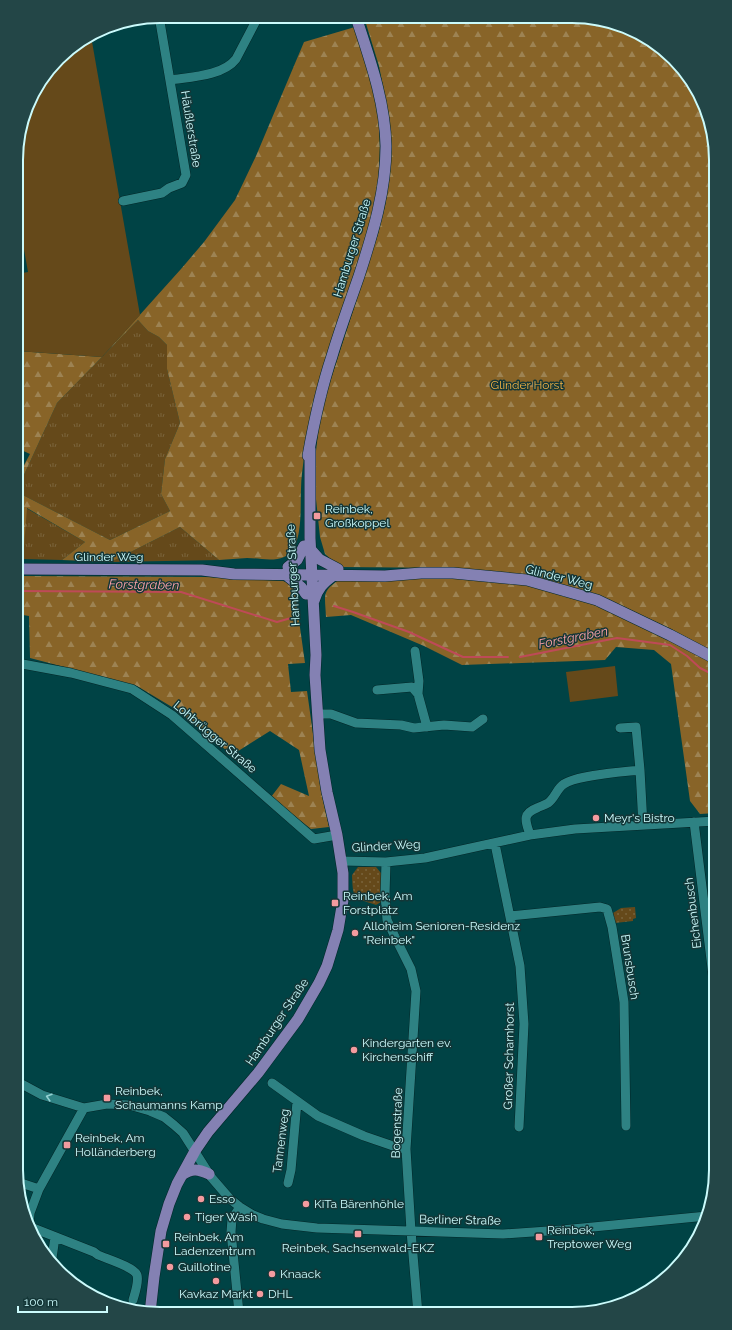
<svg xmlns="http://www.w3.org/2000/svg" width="732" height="1330" viewBox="0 0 732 1330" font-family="Raleway,sans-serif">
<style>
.grass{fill:url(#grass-tufts)}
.forest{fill:url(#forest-firs)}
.park{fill:url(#park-dots)}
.garden{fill:#65491a}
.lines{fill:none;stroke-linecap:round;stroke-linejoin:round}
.stream{stroke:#be4a57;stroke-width:2}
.minor-casing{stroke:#032728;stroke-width:10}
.major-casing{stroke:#032728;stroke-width:12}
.minor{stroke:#2e8283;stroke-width:9}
.major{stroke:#8481b3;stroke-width:11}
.oneway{stroke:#94d1d2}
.poi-dot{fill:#f49b9f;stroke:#143637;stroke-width:1.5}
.labels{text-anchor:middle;stroke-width:3;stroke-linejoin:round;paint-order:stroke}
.street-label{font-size:12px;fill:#cbfbfc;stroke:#143637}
.park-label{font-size:12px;fill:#f1b144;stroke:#143637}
.poi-label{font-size:12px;fill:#cbfbfc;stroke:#143637;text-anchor:start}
.water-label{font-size:13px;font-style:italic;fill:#fda3a7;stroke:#143637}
.rim{fill:none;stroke:#cbfbfc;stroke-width:2}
</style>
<defs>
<pattern id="grass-tufts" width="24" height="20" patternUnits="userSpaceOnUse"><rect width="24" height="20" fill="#65491a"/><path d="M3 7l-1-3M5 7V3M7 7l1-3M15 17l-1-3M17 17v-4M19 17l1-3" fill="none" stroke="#7a643c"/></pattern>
<pattern id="forest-firs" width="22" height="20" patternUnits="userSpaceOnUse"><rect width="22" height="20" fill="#886428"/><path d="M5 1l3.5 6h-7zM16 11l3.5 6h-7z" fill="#9d8353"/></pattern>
<pattern id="park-dots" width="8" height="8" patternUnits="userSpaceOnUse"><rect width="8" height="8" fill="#65491a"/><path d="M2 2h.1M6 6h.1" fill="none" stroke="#7a643c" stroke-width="1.8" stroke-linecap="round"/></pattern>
</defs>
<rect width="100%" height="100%" fill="#004345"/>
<path class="grass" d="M138 320 148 331 159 337 167 345V369L180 423 165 459 161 494 170 511 110 540 17 492V490L57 403Z
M26 508 85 542 62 560 23 559Z
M180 527 219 560 111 562Z"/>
<path class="forest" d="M364 17 600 19 667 52 708 114 716 160V653L673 630 599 595 453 568 340 567 325 554 320 537 314 480 316 451 319 425 327 391 378 234 385 206 390 175 389 116 379 66Z
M355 27C360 42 367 57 371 73 381 118 382 154 376 200L304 456C303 467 301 478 301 489 300 507 304 549 284 557 273 562 258 558 247 558 238 559 228 559 219 560L180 527 111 562 62 560 85 542 27 508 23 559H17V492L110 540 170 511 161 494 165 459 180 423 167 369V345L159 337 148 331 138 320 57 403 17 490V478L30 454 17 448V351L102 357 181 269 204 242 235 200 256 156 304 42Z
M17 576 205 577 283 581 294 585 305 663 288 664 291 692 307 691 321 791 329 827 311 829 271 797 281 784 309 796 299 750 270 731 232 755 177 710 137 686 30 658 29 616 17 614Z
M342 578H452L526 585 595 604 668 639 716 664V813L700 814 690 801 671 664 654 650 616 647 605 660 462 665 424 646 351 615 326 617C325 594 321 591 342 578Z"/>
<path class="park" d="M358 867H376L381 873V902L376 905C353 897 353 900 352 875Z
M635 907 636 918 633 919V921L615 923 613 913 621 908Z"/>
<path class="garden" d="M91 36 140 315 102 357 17 351V274L28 272 17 210V142L31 96 65 52Z
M615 666 618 696 570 702 566 672Z"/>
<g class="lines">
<path class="stream" d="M17 591 181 592 277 622 291 618
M334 606 353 612 409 632 463 657H508
M520 657 617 638 670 645 687 656 700 668 716 676"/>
<defs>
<path id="minor" d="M171 80C190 77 223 76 236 59L258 17
M123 201 162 193 169 188 182 183 186 175 159 16
M415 651 419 681 418 694 427 727
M17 663 71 673 132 689 172 715 314 839 337 835
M377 690 412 687 418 694
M318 714H331L356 723 401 725 414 728 444 725 472 727 483 719
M620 728 636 727 640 770
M694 822 716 1000
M530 835C526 822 521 814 537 808 541 806 545 805 548 803 555 798 557 788 564 784 577 775 622 772 640 770L643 825
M495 844 520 966 524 1024 519 1127
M342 861 386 862 425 858 530 835 575 829 716 821
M386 862 385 895 387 920 395 937 411 969 416 991 406 1149 411 1231 418 1314
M510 916 600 907 607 909 612 927 624 1002 626 1126
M16 1081 42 1095 84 1108 107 1104 129 1105 150 1111 164 1117 174 1125 183 1133 211 1177 230 1199 240 1207 253 1215 263 1219 282 1224 317 1228 503 1234 562 1230 707 1216
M272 1083 318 1116 364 1136 399 1148 406 1149
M84 1108 39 1189 30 1213 29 1224 33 1228 94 1252 98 1255C107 1259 134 1267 137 1275 139 1282 135 1293 133 1300
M18 1182 39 1189
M288 1183 291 1170 297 1102
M52 1258 55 1237
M239 1313 231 1232 232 1219 240 1207"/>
<path id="major" d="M308 456C314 422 321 389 332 356 340 329 350 302 359 276 373 233 386 191 386 146 385 101 370 60 356 17
M311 550 319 559 338 569
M288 567 297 560 304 546
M17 569 202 570 234 574 317 575 385 576 421 573H453L527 580 597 600 670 635 716 659
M285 574 301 587 306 594
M314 601C317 589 324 582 334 575
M182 1175C192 1168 198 1169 209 1174
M150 1313 154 1277 161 1231 169 1204 177 1184 195 1151 208 1132 258 1073 298 1019 319 983 327 966 338 930 343 900V873L337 835 327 792 320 750 315 675 316 655 310 538V449"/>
</defs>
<use href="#minor" class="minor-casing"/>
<use href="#major" class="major-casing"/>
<use href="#minor" class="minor"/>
<use href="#major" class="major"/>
</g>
<defs><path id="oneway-chevron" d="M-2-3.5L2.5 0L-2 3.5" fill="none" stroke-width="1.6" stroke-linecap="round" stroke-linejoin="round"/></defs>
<use class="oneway" href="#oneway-chevron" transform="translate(49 1097) rotate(-163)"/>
<g class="poi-dot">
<rect x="313" y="512" width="8" height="8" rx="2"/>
<circle cx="596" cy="818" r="4"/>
<rect x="331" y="899" width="8" height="8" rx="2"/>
<circle cx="355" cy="933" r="4"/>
<circle cx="354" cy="1050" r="4"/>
<rect x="103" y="1094" width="8" height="8" rx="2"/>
<rect x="63" y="1141" width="8" height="8" rx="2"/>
<circle cx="201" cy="1199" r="4"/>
<circle cx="306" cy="1204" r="4"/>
<circle cx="187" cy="1217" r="4"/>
<rect x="354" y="1230" width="8" height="8" rx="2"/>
<rect x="535" y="1233" width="8" height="8" rx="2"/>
<rect x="162" y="1240" width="8" height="8" rx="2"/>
<circle cx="170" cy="1267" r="4"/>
<circle cx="272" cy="1274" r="4"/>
<circle cx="216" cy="1281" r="4"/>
<circle cx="260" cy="1294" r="4"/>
</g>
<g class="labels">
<g class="street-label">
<text transform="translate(191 129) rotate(81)" y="4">Häußlerstraße</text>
<text transform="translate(352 248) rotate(-73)" y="4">Hamburger Straße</text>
<text x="109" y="561">Glinder Weg</text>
<text transform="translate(293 575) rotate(-93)" y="4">Hamburger Straße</text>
<text transform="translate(559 577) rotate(14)" y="4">Glinder Weg</text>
<text transform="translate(215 737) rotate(40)" y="4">Lohbrügger Straße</text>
<text transform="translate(386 846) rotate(-3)" y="4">Glinder Weg</text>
<text transform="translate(693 913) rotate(-97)" y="4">Eichenbusch</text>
<text transform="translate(630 967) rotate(81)" y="4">Brunsbusch</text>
<text transform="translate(277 1022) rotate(-56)" y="4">Hamburger Straße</text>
<text transform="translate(509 1056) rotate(-89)" y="4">Großer Scharnhorst</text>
<text transform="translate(397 1123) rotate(-88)" y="4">Bogenstraße</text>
<text transform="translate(281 1141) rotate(-83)" y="4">Tannenweg</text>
<text transform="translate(460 1220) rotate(1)" y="4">Berliner Straße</text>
</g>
<g class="park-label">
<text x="527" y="389">Glinder Horst</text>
</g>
<g class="poi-label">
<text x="325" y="513">Reinbek,<tspan x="325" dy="14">Großkoppel</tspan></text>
<text x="604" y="822">Meyr's Bistro</text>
<text x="343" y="900">Reinbek, Am<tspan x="343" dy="14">Forstplatz</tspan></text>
<text x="363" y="930">Alloheim Senioren-Residenz<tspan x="363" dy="14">"Reinbek"</tspan></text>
<text x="362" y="1047">Kindergarten ev.<tspan x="362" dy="14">Kirchenschiff</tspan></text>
<text x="115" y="1095">Reinbek,<tspan x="115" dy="14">Schaumanns Kamp</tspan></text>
<text x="75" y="1142">Reinbek, Am<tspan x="75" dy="14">Holländerberg</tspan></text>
<text x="209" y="1203">Esso</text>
<text x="314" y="1208">KiTa Bärenhöhle</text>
<text x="195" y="1221">Tiger Wash</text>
<text x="547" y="1234">Reinbek,<tspan x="547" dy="14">Treptower Weg</tspan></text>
<text x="174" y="1241">Reinbek, Am<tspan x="174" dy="14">Ladenzentrum</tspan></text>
<text x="358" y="1252" text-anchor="middle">Reinbek, Sachsenwald-EKZ</text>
<text x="178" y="1271">Guillotine</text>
<text x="280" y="1278">Knaack</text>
<text x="216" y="1298" text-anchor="middle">Kavkaz Markt</text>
<text x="268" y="1298">DHL</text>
</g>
<g class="water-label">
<text transform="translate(144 584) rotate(1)" y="5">Forstgraben</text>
<text transform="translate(573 637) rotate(-11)" y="5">Forstgraben</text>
</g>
</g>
<path d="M0 0H732V1330H0ZM160 23H572A137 137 0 0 1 709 160V1170A137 137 0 0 1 572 1307H160A137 137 0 0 1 23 1170V160A137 137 0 0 1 160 23Z" fill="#234647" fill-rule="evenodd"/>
<path class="rim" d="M160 23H572A137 137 0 0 1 709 160V1170A137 137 0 0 1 572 1307H160A137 137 0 0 1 23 1170V160A137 137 0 0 1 160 23Z"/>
<path d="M18 1306v6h89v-6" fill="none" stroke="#cbfbfc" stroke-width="2"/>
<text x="24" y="1306" font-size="12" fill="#cbfbfc" stroke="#143637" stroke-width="3" paint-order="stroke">100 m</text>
</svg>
